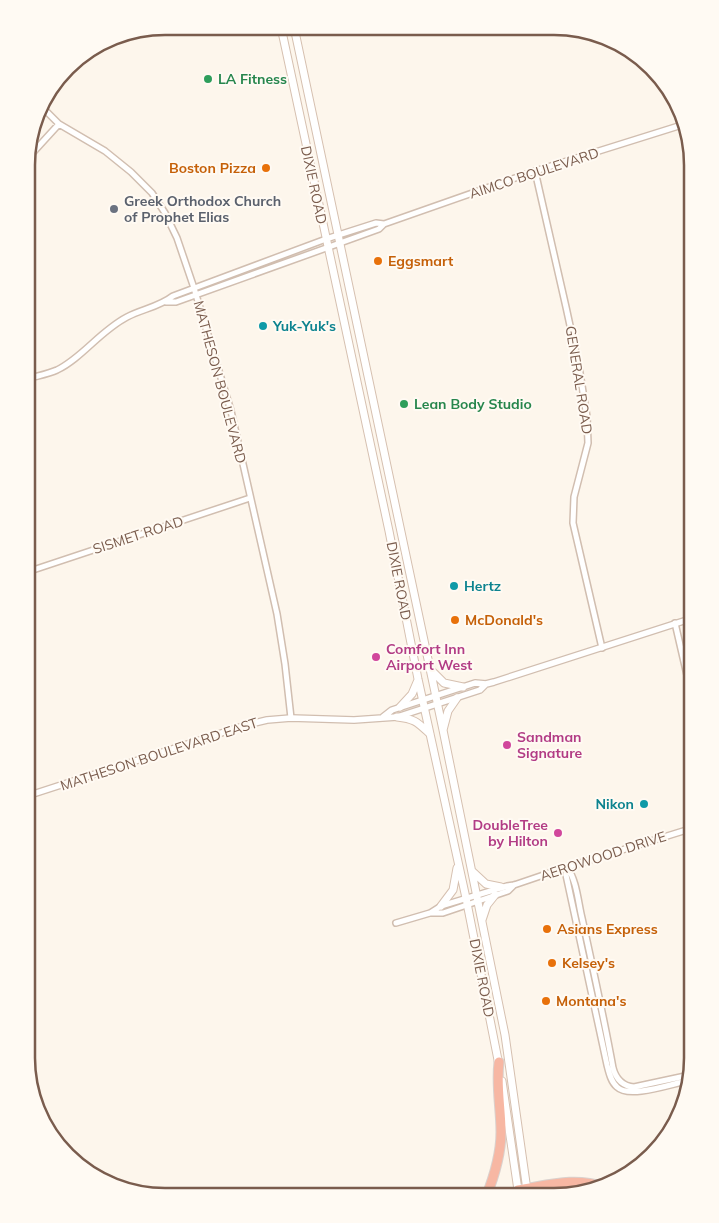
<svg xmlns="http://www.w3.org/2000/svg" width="719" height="1223" viewBox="0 0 719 1223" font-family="Mulish,sans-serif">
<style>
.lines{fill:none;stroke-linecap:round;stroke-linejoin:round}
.minor-casing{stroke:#d1beb0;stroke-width:8}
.tertiary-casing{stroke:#d1beb0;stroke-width:8}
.secondary-casing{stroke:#d6c0b0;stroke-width:9}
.motorway-casing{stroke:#dad1cd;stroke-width:11}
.minor{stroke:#fff;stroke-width:5}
.tertiary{stroke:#fff;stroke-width:5.5}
.secondary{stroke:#fff;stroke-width:7}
.motorway{stroke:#f7b7a3;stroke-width:9}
.leisure-dot{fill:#2e9e5b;stroke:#fffaf3;stroke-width:2}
.food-dot{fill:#e8710a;stroke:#fffaf3;stroke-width:2}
.worship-dot{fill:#6b7280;stroke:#fffaf3;stroke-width:2}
.culture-dot{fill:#0f9aa8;stroke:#fffaf3;stroke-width:2}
.hotel-dot{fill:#d1479c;stroke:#fffaf3;stroke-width:2}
.labels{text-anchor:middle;stroke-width:4;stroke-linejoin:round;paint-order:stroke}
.leisure-label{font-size:14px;font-weight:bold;fill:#27864d;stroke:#fffaf3;text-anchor:start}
.food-label{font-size:14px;font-weight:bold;fill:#c56008;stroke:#fffaf3;text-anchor:start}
.street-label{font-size:14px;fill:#7a5c4d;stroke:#fffaf3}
.worship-label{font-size:14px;font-weight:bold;fill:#5b616d;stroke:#fffaf3;text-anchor:start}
.culture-label{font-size:14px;font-weight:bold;fill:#0d838f;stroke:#fffaf3;text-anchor:start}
.hotel-label{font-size:14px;font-weight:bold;fill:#b23c85;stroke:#fffaf3;text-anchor:start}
.rim{fill:none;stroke:#7a5c4d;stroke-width:2.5}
</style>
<rect width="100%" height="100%" fill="#fdf6ec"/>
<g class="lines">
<defs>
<path id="minor" d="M40 105 59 124 105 151 131 172 152 193 165 213 177 238 194 288 231 411 277 614 285 664 291 718
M27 159 59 124
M535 171 566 307 579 367 587 417 588 443 574 497 573 523 602 648
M166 302H176L379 229 384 224 535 171 685 124
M27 379C37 376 48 374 57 370 82 358 100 331 127 317 142 309 159 307 173 296L326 239 376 223 384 224
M27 572 250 498
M675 623 693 701
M567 867 566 875 607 1065C609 1073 611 1082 617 1087 629 1099 671 1084 687 1081
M567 867C577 881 578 902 582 918 593 968 604 1018 613 1068 616 1079 622 1086 634 1087L690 1075
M430 913H443L508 891 514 885
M396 923 430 913 441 906 507 886 514 885 567 867 693 828"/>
<path id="tertiary" d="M383 717 392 710 475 683 486 684
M27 796 246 725 267 720 291 718 354 720 397 717 480 690 486 684 494 682 693 618"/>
<path id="secondary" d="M281 27 389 531 418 679 466 898 499 1065
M294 27 443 730 505 1035 528 1197
M430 669 444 683 463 687
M400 707 412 694 418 680
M397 717C415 719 417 722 430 734
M443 730 448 711 457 698
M472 871 486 884 501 887
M441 906 453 890 457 868
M482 920 487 905 495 895
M502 1081 519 1197"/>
<path id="motorway" d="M518 1190C550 1185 573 1177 605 1187
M486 1197C494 1177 501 1154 501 1132 501 1109 496 1086 499 1062"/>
</defs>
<use href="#minor" class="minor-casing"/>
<use href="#tertiary" class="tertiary-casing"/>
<use href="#secondary" class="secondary-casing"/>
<use href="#motorway" class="motorway-casing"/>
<use href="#minor" class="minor"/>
<use href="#tertiary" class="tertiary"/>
<use href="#secondary" class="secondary"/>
<use href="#motorway" class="motorway"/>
</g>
<g class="leisure-dot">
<circle cx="208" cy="79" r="5"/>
<circle cx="404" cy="404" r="5"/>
</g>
<g class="food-dot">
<circle cx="266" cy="168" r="5"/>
<circle cx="378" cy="261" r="5"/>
<circle cx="455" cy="620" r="5"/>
<circle cx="547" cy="929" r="5"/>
<circle cx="552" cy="963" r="5"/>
<circle cx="546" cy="1001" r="5"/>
</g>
<circle class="worship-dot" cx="114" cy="209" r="5"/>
<g class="culture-dot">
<circle cx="263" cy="326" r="5"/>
<circle cx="454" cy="586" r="5"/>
<circle cx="644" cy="804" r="5"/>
</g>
<g class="hotel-dot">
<circle cx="376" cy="657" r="5"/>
<circle cx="507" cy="745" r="5"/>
<circle cx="558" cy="833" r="5"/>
</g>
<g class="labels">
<g class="leisure-label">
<text x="218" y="84">LA Fitness</text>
<text x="414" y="409">Lean Body Studio</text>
</g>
<g class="food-label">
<text x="256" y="173" text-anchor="end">Boston Pizza</text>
<text x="388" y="266">Eggsmart</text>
<text x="465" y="625">McDonald's</text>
<text x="557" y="934">Asians Express</text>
<text x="562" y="968">Kelsey's</text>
<text x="556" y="1006">Montana's</text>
</g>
<g class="street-label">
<text transform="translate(534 173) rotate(-18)" y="5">AIMCO BOULEVARD</text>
<text transform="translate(314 185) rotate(78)" y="5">DIXIE ROAD</text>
<text transform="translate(579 380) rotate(81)" y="5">GENERAL ROAD</text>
<text transform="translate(220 382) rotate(75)" y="5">MATHESON BOULEVARD</text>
<text transform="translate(138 535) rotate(-18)" y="5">SISMET ROAD</text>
<text transform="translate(399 581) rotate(79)" y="5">DIXIE ROAD</text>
<text transform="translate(159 754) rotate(-18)" y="5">MATHESON BOULEVARD EAST</text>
<text transform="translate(603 856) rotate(-18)" y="5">AEROWOOD DRIVE</text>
<text transform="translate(482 978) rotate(79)" y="5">DIXIE ROAD</text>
</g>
<g class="worship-label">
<text x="124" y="206">Greek Orthodox Church<tspan x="124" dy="16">of Prophet Elias</tspan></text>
</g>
<g class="culture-label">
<text x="273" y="331">Yuk-Yuk's</text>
<text x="464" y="591">Hertz</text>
<text x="634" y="809" text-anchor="end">Nikon</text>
</g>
<g class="hotel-label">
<text x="386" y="654">Comfort Inn<tspan x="386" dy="16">Airport West</tspan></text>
<text x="517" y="742">Sandman<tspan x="517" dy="16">Signature</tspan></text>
<text x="548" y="830" text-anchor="end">DoubleTree<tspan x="548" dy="16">by Hilton</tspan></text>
</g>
</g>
<path d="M0 0H719V1223H0ZM165 35H554A130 130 0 0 1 684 165V1058A130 130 0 0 1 554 1188H165A130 130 0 0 1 35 1058V165A130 130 0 0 1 165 35Z" fill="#fffaf3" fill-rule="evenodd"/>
<path class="rim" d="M165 35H554A130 130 0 0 1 684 165V1058A130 130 0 0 1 554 1188H165A130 130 0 0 1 35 1058V165A130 130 0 0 1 165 35Z"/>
</svg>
